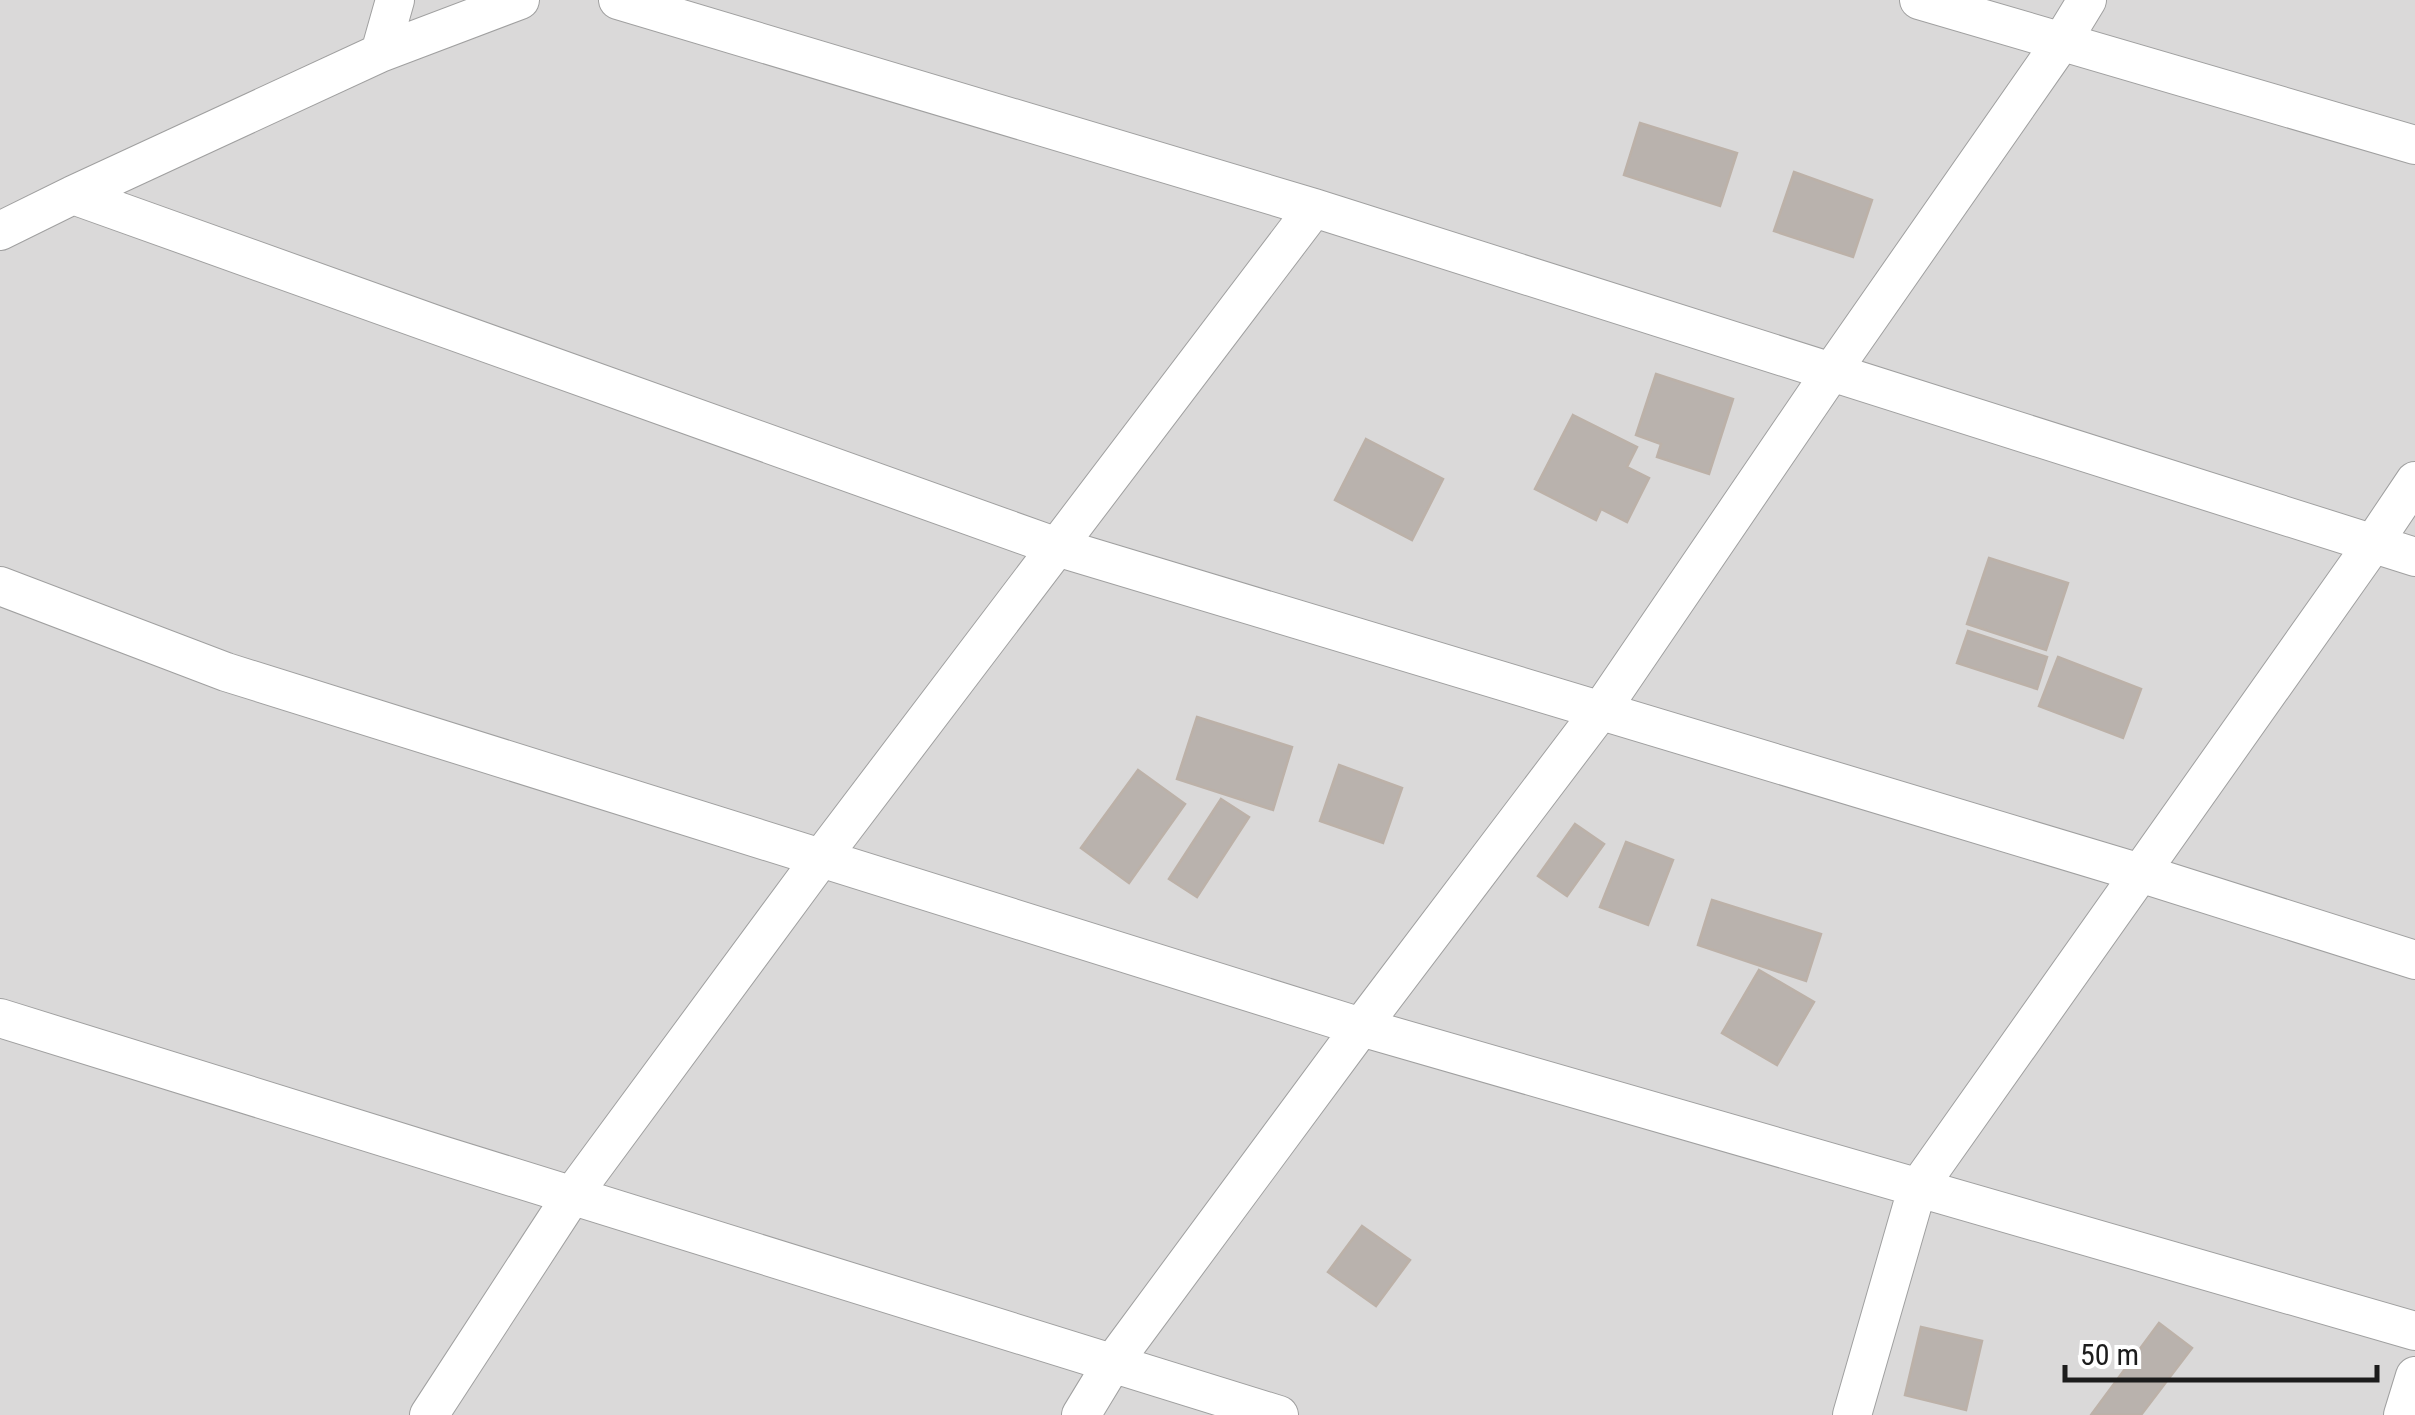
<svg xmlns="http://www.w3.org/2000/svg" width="2415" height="1415" viewBox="0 0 2415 1415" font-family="'Roboto Condensed',sans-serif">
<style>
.residential{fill:#dad9d9}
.building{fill:#b9b2ad;stroke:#bcb1a8;stroke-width:2.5}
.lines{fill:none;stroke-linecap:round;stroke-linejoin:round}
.minor-casing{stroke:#a0a0a0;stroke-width:40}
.minor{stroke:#fff;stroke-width:38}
</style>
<rect width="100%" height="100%" fill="#ece9e3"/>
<path class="residential" d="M0 0H2415V1415H0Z"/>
<path class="building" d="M1640 123 1737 153 1720 206 1624 175Z
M1794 172 1872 200 1853 257 1774 231Z
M1656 374 1733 399 1709 474 1657 457 1661 444 1636 435Z
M1573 415 1637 447 1627 467 1649 478 1627 522 1601 509 1596 520 1535 489Z
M1366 439 1443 479 1412 540 1335 500Z
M1989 558 2068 583 2046 650 1967 624Z
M1968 631 2047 657 2037 689 1957 663Z
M2058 657 2141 689 2123 738 2039 706Z
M1197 717 1292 747 1273 810 1177 779Z
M1339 765 1402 788 1383 843 1320 821Z
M1138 770 1185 804 1129 883 1081 848Z
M1221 799 1249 817 1197 897 1169 879Z
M1575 824 1604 844 1567 896 1538 876Z
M1626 842 1673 860 1648 925 1600 907Z
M1712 900 1821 934 1806 981 1698 945Z
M1759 970 1814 1002 1777 1065 1722 1033Z
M1362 1226 1410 1260 1376 1306 1328 1272Z
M2159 1323 2192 1348 2141 1415H2091Z
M1921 1327 1982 1341 1966 1410 1905 1395Z"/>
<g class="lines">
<defs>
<path id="minor" d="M618 0 1314 208 2415 557
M1919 0 2415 145
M380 53 395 0
M73 195 1057 547 2140 873 2415 960
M0 231 73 195 380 53 520 0
M0 586 226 672 1361 1027 2415 1331
M0 1018 1279 1415
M429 1415 571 1197 821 858 1314 208
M1081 1415 1112 1364 1361 1027 1601 710 1832 371 2062 41 2087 0
M1852 1415 1917 1189 2372 545 2415 481
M2403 1415 2415 1376"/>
</defs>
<use href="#minor" class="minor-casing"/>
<use href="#minor" class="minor"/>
</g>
<path d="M2065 1365v15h312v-15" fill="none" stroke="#1c1c1c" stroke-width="5"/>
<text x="2080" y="1365" font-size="30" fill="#1c1c1c" stroke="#ffffff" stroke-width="8" paint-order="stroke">50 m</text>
</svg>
